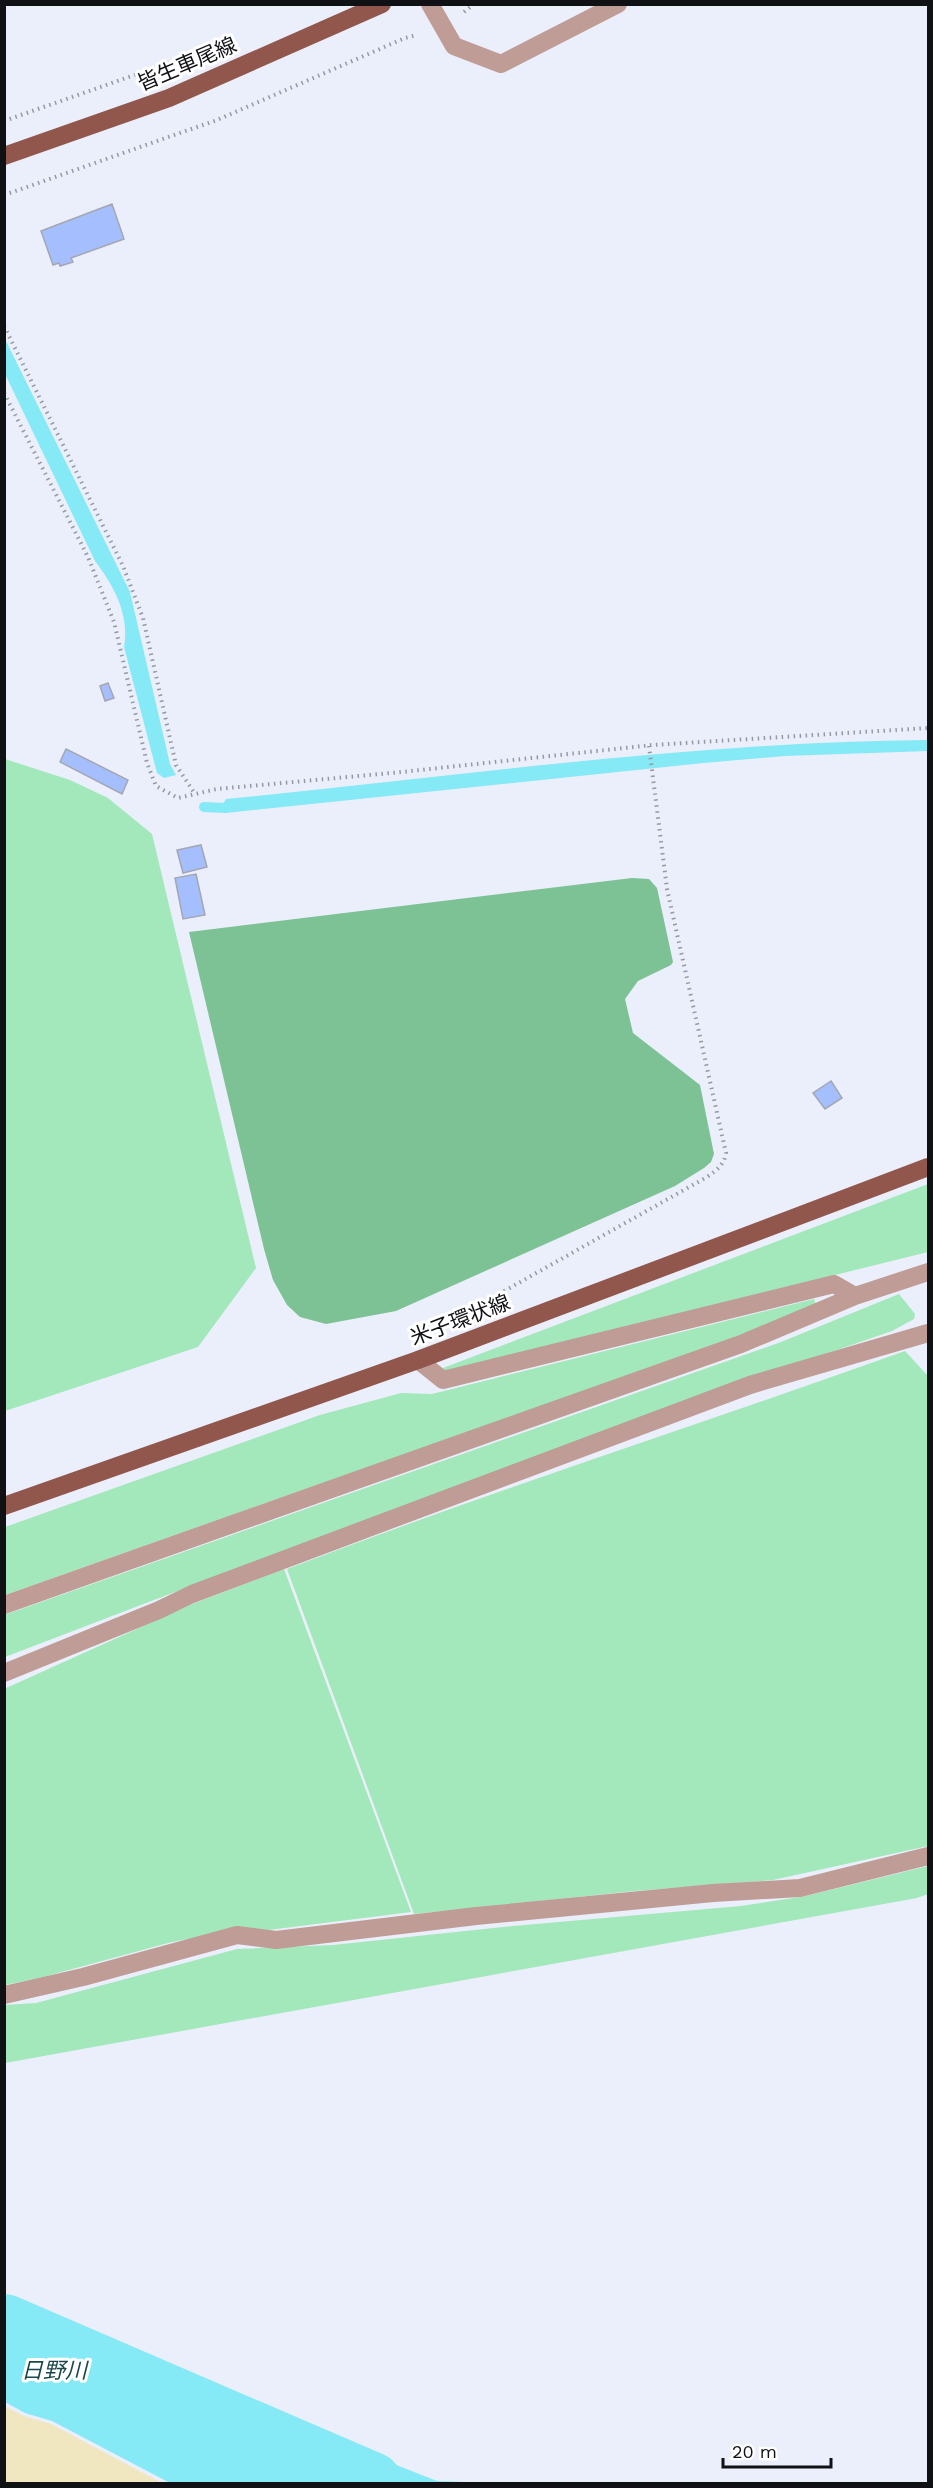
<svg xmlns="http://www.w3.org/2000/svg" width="933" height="2488" viewBox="0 0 933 2488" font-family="'Work Sans','Noto Sans JP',sans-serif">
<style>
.green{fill:#a3e8ba}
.forest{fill:#7dc295}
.sand{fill:#f0e6c0}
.water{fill:#85e9f6}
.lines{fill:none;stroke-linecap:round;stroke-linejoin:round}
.stream{stroke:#85e9f6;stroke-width:10}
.river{stroke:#85e9f6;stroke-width:64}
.building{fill:#a5befe;stroke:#a3a7b2;stroke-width:1.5}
.path{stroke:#9599a1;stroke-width:4;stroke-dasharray:1.5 4.5;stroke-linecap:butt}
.minor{stroke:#bf9c96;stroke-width:18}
.major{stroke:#91564c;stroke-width:18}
.labels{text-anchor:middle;stroke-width:6;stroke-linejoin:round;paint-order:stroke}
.street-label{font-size:21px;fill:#101115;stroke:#fff}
.water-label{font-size:22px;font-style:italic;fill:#19474d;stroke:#fff}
</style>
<rect width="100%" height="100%" fill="#eaeffb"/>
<path class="green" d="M5 759 70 780 108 798 152 834 256 1268 198 1347 5 1411Z
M928 1184V1252L455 1369 444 1371 443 1368Z
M899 1294 915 1314 914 1319 892 1331C594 1433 299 1544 5 1657L4 1615 781 1342Z
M814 1299 816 1305 814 1308C545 1407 274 1499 5 1595V1527L320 1415 401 1393 432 1394Z
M905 1351 928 1376V1846L773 1880 635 1891 414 1914 287 1569C491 1491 699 1425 905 1351Z
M284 1569 411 1912 269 1930H237L172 1942 43 1977 5 1985 4 1689 192 1604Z
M928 1866V1894L917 1898 5 2063V2005L36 2003 237 1949 333 1945 513 1926 741 1906 806 1896Z"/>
<path class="forest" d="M632 878 649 879 657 888 673 962 671 965 638 981 625 999 633 1033 700 1085 714 1154 711 1162 704 1168 675 1186 396 1311 326 1324 300 1317 287 1305 273 1280 264 1249 189 932Z"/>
<path class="sand" d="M4 2406 24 2416 51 2424 162 2483H5Z"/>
<path class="water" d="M5 339 130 592 170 764 176 775 164 778 157 773 124 647C130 615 114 586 95 561L5 374Z
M928 740V743L854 744 717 754 223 804 226 799C459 776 693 742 928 740Z
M4 2294 85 2332 232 2428 297 2445H316L358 2450 437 2481 497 2483H170L52 2421 25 2413 5 2402Z"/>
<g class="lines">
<path class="stream" d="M204 807 225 808 703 758 784 751 928 746"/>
<path class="river" d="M4 2326 371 2484"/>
</g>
<path class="building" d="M112 204 124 239 71 258 73 262 60 266 59 263 53 265 41 231Z
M108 683 114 698 105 701 100 686Z
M66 749 128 780 122 794 60 762Z
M201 845 207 867 183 873 177 850Z
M196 874 205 915 183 919 175 878Z
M831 1081 842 1098 825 1109 813 1093Z"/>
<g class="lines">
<path class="path" d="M464 12 474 4
M4 121 188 56
M4 195 217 120 405 38 417 35
M4 326 123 566 143 618 176 765 195 794
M4 393 88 557 114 622 147 763 156 786 178 798 217 789 402 772 652 745 928 728
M483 1303 707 1177C717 1170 724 1165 726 1153L667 889 649 746"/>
<path class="minor" d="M430 4 454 46 501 64 618 4
M418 1360 443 1380 834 1284 855 1296
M4 1605 741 1344 855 1296 928 1272
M4 1673 159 1610 192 1594 750 1385 928 1333
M4 1995 83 1977 237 1935 276 1940 476 1916 713 1893 800 1888 928 1856"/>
<path class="major" d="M4 156 169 98 382 4
M4 1506 418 1360 928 1167"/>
</g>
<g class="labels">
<g class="street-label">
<text transform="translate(187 64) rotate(-23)" y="7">皆生車尾線</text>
<text transform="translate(460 1320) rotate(-21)" y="7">米子環状線</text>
</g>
<g class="water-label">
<text x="54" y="2378">日野川</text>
</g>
</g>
<rect width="933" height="2488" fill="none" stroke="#101115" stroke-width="12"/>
<path d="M723 2458v9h108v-9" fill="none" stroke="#101115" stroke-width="3"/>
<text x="732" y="2458" font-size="18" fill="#101115" stroke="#ffffff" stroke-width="4.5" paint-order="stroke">20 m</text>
</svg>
